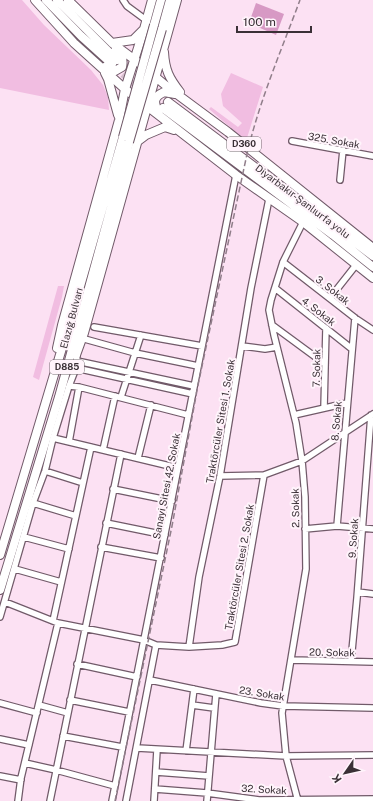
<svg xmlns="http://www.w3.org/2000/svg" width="373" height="801" viewBox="0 0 373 801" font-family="'Public Sans',sans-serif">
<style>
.green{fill:#f1bde1}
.water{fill:#d799c4}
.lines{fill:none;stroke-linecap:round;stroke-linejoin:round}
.highway-tunnel{stroke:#d5becd;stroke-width:8;stroke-dasharray:8 4;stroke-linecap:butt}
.minor-casing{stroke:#715a69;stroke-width:8}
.highway-casing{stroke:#715a69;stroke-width:10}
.minor{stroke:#fff;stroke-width:5.5}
.highway{stroke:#fff;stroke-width:8}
.rail{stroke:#907e8a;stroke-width:1.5;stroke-dasharray:6 3;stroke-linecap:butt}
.highway-bridge-casing{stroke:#715a69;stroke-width:10;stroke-linecap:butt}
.highway-bridge{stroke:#fff;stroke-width:8}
.labels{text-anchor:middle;stroke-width:4;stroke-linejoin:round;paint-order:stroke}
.shield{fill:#fff4fb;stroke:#756b71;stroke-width:1}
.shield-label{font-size:9px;font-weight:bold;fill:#3a3036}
.street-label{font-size:10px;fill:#3a3036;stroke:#fff4fb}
</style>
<rect width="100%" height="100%" fill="#fce1f3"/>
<path class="green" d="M0 0H22L44 25 91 70 103 85 108 97 109 110 0 88Z
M231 73 263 87 246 141 209 109 211 107 238 127 242 123 223 106 221 94Z
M58 286H64L62 297 39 380 33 377Z"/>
<path class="water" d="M256 3 284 14 276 35 249 23Z"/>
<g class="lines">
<path class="highway-tunnel" d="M118 61 168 102
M114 66 142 90"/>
<defs>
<path id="minor" d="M123 0 127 6 146 20
M292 141 373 156
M340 180 343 150
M283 262 355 318 373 330
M275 288 352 349
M330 298 356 265
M272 325 325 364
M94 327 202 346
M81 338 135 353 198 366
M242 346 265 349 277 347
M77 361 194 386
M76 368 193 394
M69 386 79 387 188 415
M121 397 141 335
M324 408 326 328
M294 415 347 403
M53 438 178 468
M69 442 79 387
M103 450 115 396
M138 458 151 405
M45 471 83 483
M220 476 264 475 302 461 373 414
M113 489 172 501
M33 503 76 516
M106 523 165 535
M337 526 355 318
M305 529 337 526 373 529
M24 537 69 549
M101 547 161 558
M15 569 61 582
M358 592 373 594
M5 602 58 623 144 640 156 645 189 647 222 645 235 642 264 475
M0 617 33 503 45 471 53 438 69 386 76 368 77 353
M53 621 91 447
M189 647 199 577 220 476 251 288 269 199
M292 660 373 662
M351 661 357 598 371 415
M77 664 137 677
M150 680 261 703 283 706 373 708
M70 700 129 712
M0 703 37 713
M39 705 68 713
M192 705 214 708
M63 736 122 747
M0 739 29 745
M137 748 286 756 373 755
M186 751 194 689
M25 763 56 770 115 786
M156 772 209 776
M0 776 21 780
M155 789 207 793 259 800 373 799
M18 801 21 778 58 623
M50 801 121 454
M112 801 236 175
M126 801 156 645
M154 801 157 750
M207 801 216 694
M298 801 286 756 282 713 306 569 305 497 302 461 296 423 274 335 269 310 271 300 283 262 303 222"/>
<path id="highway" d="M35 0 74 43 125 89 236 175 303 222 373 278
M46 0 81 36 112 64
M57 0 117 60
M68 0 112 43 133 40 144 29 152 0
M154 25 161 0
M162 29 170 0
M112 43 139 63
M164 52C165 70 169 78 180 92
M105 67 115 71 122 67C124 59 121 55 116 49
M105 73 108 79 118 115
M152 74 170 89 228 132 373 248
M168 102 373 256
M163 108 333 235 373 267
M159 115C155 104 151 98 164 92L175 94
M138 141 146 135 165 127 174 130
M57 348 62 325 119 120 125 89 144 29
M76 355 84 333 177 0
M0 555 68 328 123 137
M0 590 59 397 129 142"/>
</defs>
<use href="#minor" class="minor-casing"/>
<use href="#highway" class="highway-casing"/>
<use href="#minor" class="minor"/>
<use href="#highway" class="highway"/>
<path class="rail" d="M115 801 172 526 198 385 247 154C259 102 281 51 300 0"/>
<defs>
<path id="highway-bridge" d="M123 137 154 25
M129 142 162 29"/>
</defs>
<use href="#highway-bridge" class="highway-bridge-casing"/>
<use href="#highway-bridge" class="highway-bridge"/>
</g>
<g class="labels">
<g class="shield">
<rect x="227" y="137" width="34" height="14" rx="3"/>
<rect x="50" y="360" width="34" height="14" rx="3"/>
</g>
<g class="shield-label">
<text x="244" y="147">D360</text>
<text x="67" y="370">D885</text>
</g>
<g class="street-label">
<text transform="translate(334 140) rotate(10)" y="4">325. Sokak</text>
<text transform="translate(303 201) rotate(37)" y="4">Diyarbakır-Şanlıurfa yolu</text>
<text transform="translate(333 290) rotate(38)" y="4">3. Sokak</text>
<text transform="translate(319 311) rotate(38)" y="4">4. Sokak</text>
<text transform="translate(71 318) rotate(-75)" y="4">Elazığ Bulvarı</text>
<text transform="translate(316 368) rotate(-89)" y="4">7. Sokak</text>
<text transform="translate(220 421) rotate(-80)" y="4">Traktörcüler Sitesi 1. Sokak</text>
<text transform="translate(336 421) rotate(-85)" y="4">8. Sokak</text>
<text transform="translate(166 486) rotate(-79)" y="4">Sanayi Sitesi 42. Sokak</text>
<text transform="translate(295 508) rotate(-91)" y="4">2. Sokak</text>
<text transform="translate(353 538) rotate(-86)" y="4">9. Sokak</text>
<text transform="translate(239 567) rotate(-80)" y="4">Traktörcüler Sitesi 2. Sokak</text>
<text transform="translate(332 652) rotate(1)" y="4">20. Sokak</text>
<text transform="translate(262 693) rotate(9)" y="4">23. Sokak</text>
<text transform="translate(264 789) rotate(3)" y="4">32. Sokak</text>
</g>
</g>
<g transform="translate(345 773) rotate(236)" stroke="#fff4fb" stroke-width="3" paint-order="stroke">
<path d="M0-3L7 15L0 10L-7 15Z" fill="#3a3036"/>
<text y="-6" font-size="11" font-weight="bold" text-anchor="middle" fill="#3a3036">K</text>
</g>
<path d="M237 26v6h74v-6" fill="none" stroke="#3a3036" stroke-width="2"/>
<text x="243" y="26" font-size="12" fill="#3a3036" stroke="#fff4fb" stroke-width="3" paint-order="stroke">100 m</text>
</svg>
